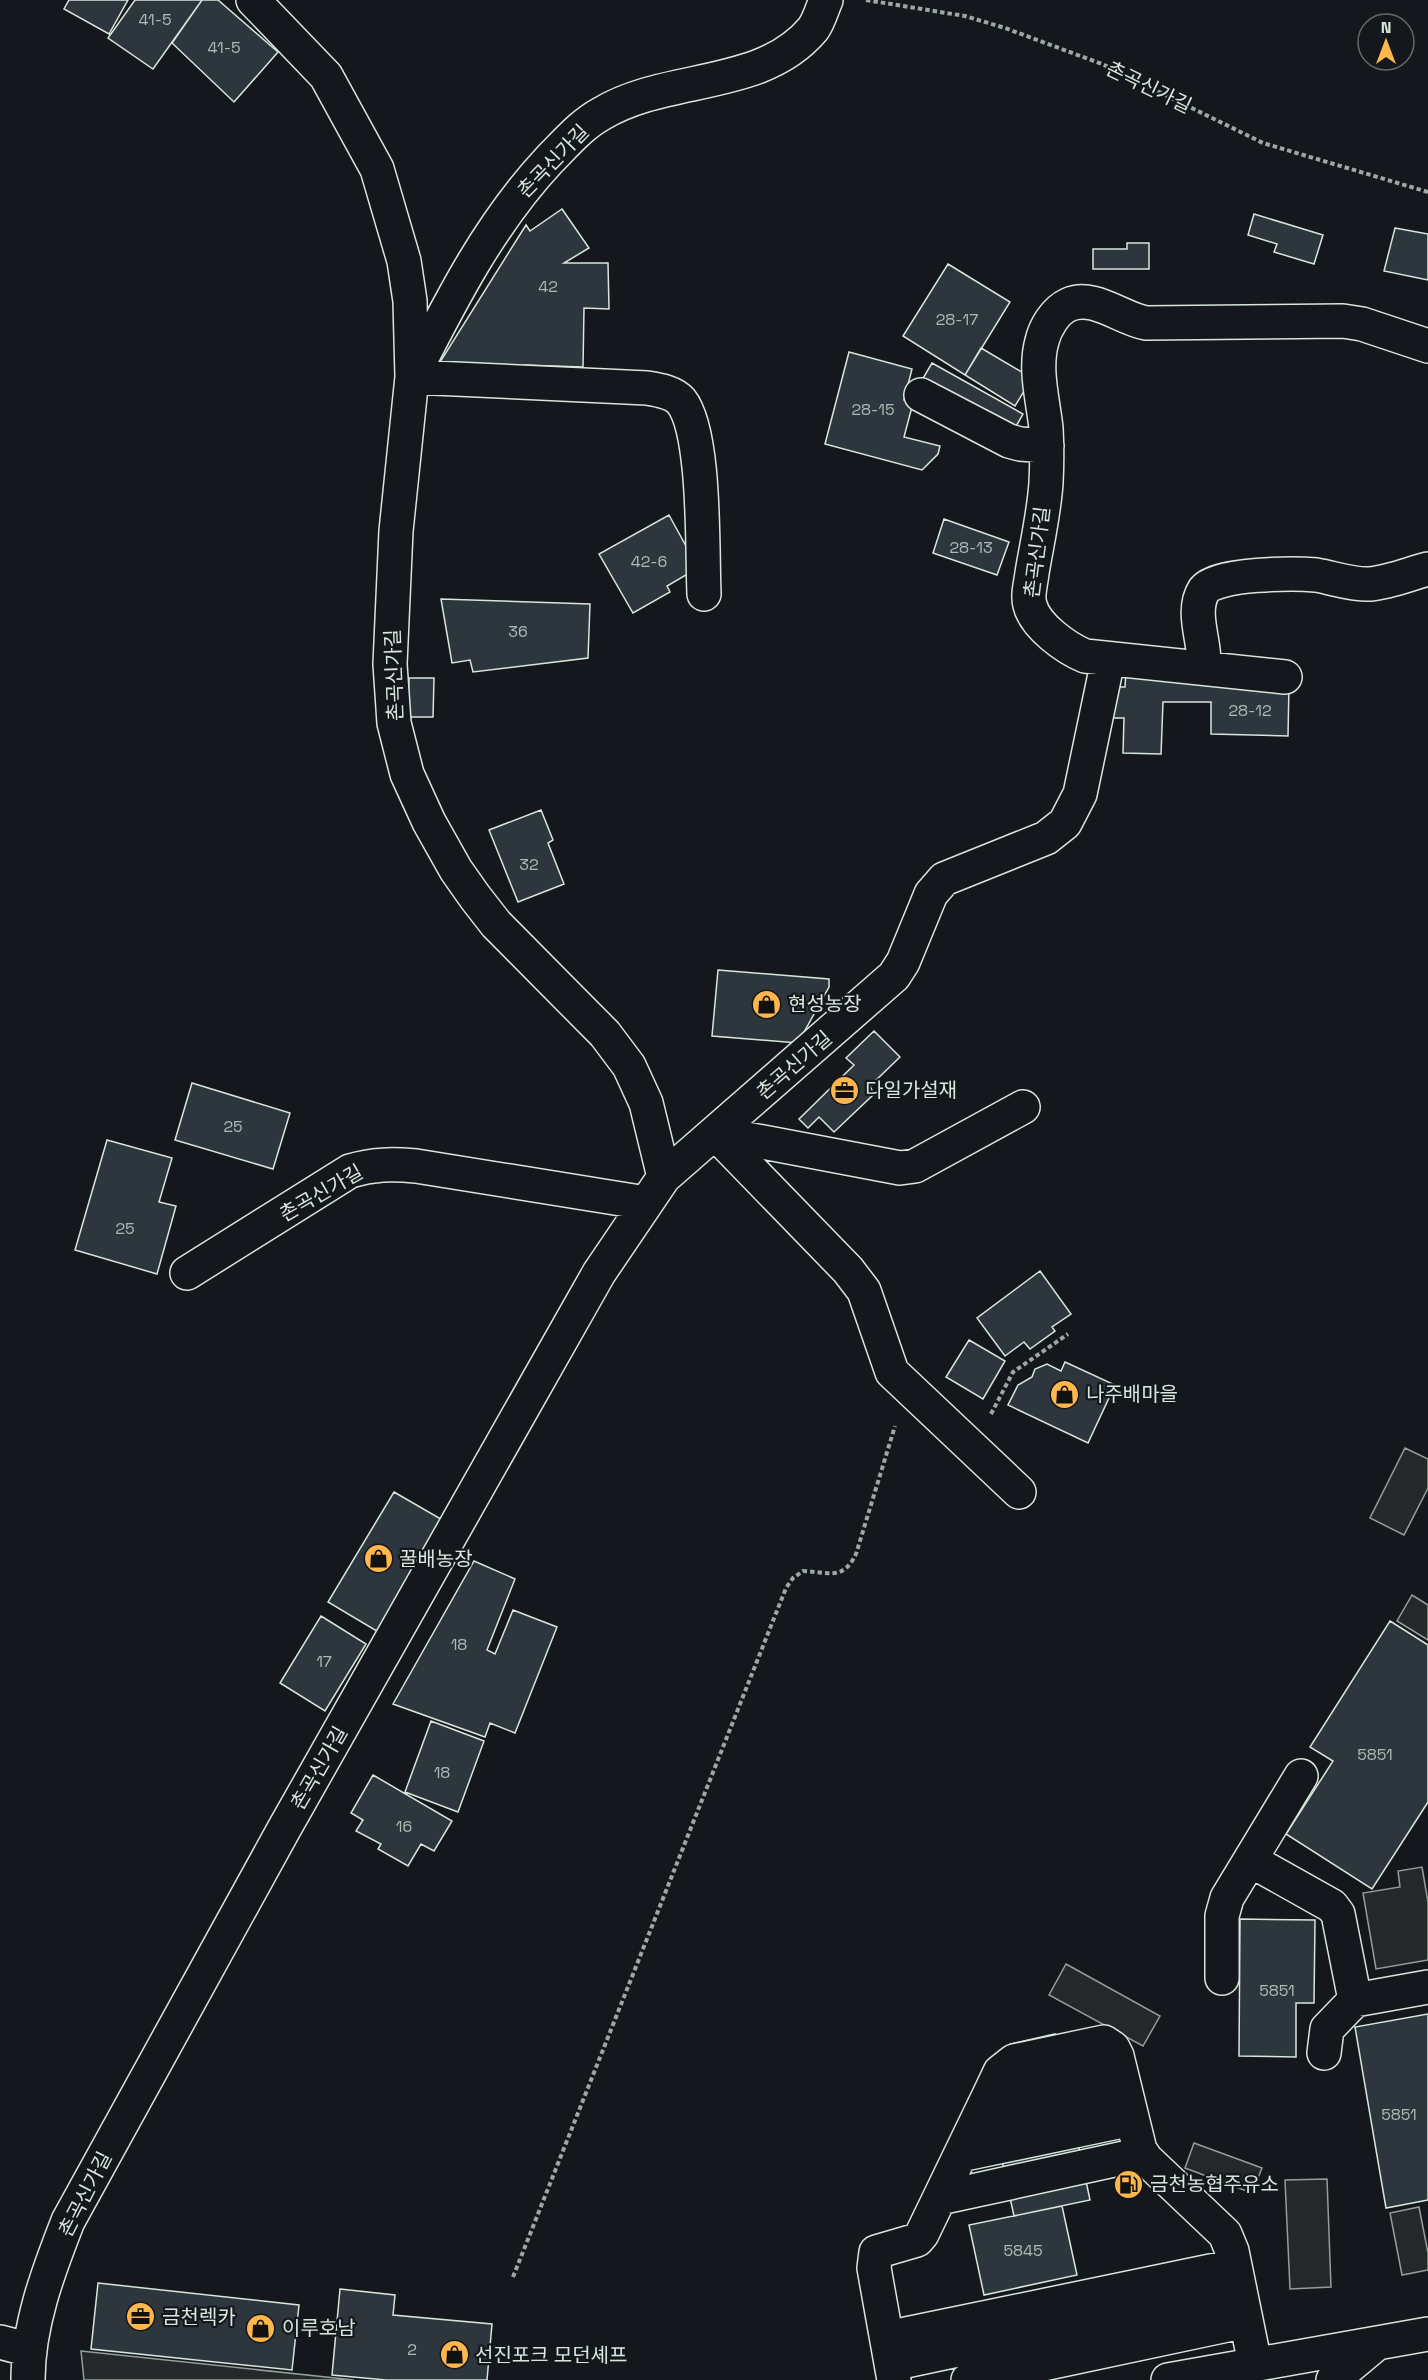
<svg xmlns="http://www.w3.org/2000/svg" width="1428" height="2380" viewBox="0 0 1428 2380" font-family="'Space Grotesk','Noto Sans KR',sans-serif">
<style>
.parking{fill:#24282b;stroke:#939e99;stroke-width:1.5}
.building{fill:#2c363c;stroke:#d8e6dc;stroke-width:1.5}
.lines{fill:none;stroke-linecap:round;stroke-linejoin:round}
.minor-casing{stroke:#d8e6dc;stroke-width:36}
.major-casing{stroke:#d8e6dc;stroke-width:36}
.path{stroke:#9da8a2;stroke-width:4;stroke-dasharray:4.5 3;stroke-linecap:butt}
.minor{stroke:#14181c;stroke-width:33}
.major{stroke:#14181c;stroke-width:33}
.labels{text-anchor:middle;stroke-width:4.5;stroke-linejoin:round;paint-order:stroke}
.number-label{font-size:16px;fill:#adbab4}
.street-label{font-size:20px;fill:#d8e6dc;stroke:#14181c}
.poi-label{font-size:20px;fill:#d8e6dc;stroke:#14181c;text-anchor:start}
</style>
<rect width="100%" height="100%" fill="#14181c"/>
<path class="parking" d="M1405 1448 1428 1459V1488L1404 1535 1370 1518Z
M1412 1595 1428 1605V1640L1397 1621Z
M1422 1867 1428 1902V1960L1376 1969 1363 1893 1400 1887 1398 1871Z
M1066 1964 1160 2016 1143 2046 1049 1995Z
M1194 2143 1262 2168 1252 2193 1185 2168Z
M1327 2179 1331 2287 1290 2289 1285 2180Z
M1419 2207 1428 2253V2270L1402 2275 1390 2213Z
M81 2351 354 2380H84Z"/>
<path class="building" d="M69 0H128L109 34 64 9Z
M135 0H202L153 69 108 38Z
M202 0H218L278 52 234 102 172 43Z
M562 209 589 248 564 263H608L609 309 584 308 583 367 524 365V374L435 370 526 225 530 231Z
M1254 214 1323 235 1314 264 1274 252 1277 244 1248 235Z
M1395 228 1428 234V280L1384 271Z
M1127 243H1149V269H1093V249H1127Z
M948 264 1010 302 965 375 903 336Z
M981 348 1032 378 1015 406 965 375Z
M849 352 912 369 904 400 913 403 904 437 940 446 938 454 922 470 825 444Z
M932 363 1023 414 1010 437 919 385Z
M669 515 698 568 667 586 670 592 633 613 599 554Z
M944 519 1009 542 997 575 933 553Z
M441 599 590 604 588 658 473 672 470 660 452 663Z
M1126 670 1289 685 1288 736 1211 734V702H1163L1161 754 1123 753 1124 718H1111L1112 687H1125Z
M409 678H434L433 717H408Z
M541 810 553 840 548 843 564 884 518 902 489 830Z
M718 970 829 979V987L798 1043 712 1036Z
M874 1031 900 1057 870 1086 874 1094 834 1132 819 1117 808 1128 799 1119 854 1065 846 1058Z
M192 1083 290 1113 273 1169 175 1140Z
M107 1140 172 1158 159 1202 176 1206 157 1274 75 1250Z
M1040 1271 1071 1314 1052 1327 1055 1331 1030 1349 1024 1342 1005 1356 977 1318Z
M969 1340 1005 1361 983 1399 946 1377Z
M1065 1362 1115 1385 1088 1443 1008 1405 1018 1385 1032 1377 1035 1369 1047 1364 1061 1371Z
M394 1492 446 1522 380 1633 328 1602Z
M474 1561 515 1579 487 1650 495 1654 513 1610 557 1627 515 1733 490 1723 485 1737 393 1704Z
M321 1616 366 1644 325 1711 280 1683Z
M1390 1621 1428 1645V1802L1372 1889 1286 1834 1333 1761 1310 1747Z
M431 1721 484 1741 458 1812 405 1792Z
M373 1775 452 1821 434 1851 421 1844 408 1866 378 1849 381 1844 356 1831 363 1820 351 1813Z
M1240 1919 1315 1920 1314 2003H1296V2057L1239 2056Z
M1428 2014V2200L1386 2208 1355 2027Z
M1055 2034 1090 2200 1014 2216 995 2129 1027 2122 1010 2044Z
M1062 2206 1077 2275 984 2295 969 2225Z
M98 2283 299 2305 292 2370 91 2349Z
M340 2289 395 2295 393 2315 492 2324 487 2380H386L332 2375Z"/>
<g class="lines">
<defs>
<path id="minor" d="M253 0 326 76 377 169 404 261 410 301 412 377 396 531 390 664 394 723 407 774 429 822 456 870 475 897 496 924 605 1034 629 1066 646 1103 664 1177
M921 395 1009 441 1020 444 1047 446
M704 594C702 551 706 432 681 401 673 392 659 390 647 388L412 377C451 300 490 223 550 159 566 143 581 125 601 114 666 74 761 91 813 29 819 21 822 9 826 0
M1204 667C1206 643 1190 612 1204 590 1216 573 1296 573 1316 575 1334 578 1352 585 1370 584 1390 582 1409 574 1428 569
M1285 677 1085 656C1066 648 1035 626 1030 605 1027 595 1031 583 1032 573 1037 543 1044 513 1046 483 1047 464 1047 446 1046 428 1043 400 1034 369 1042 341 1045 328 1055 311 1068 305 1093 293 1122 319 1146 323L1343 321 1362 324 1428 346
M715 1133 848 1270 864 1291 892 1372 1019 1492
M715 1133 900 1168 915 1166 1023 1107
M187 1273 350 1171C373 1164 392 1164 416 1166L646 1203
M1250 1860 1332 1906 1338 1914 1355 2000 1428 1987
M1222 1978V1916L1227 1898 1301 1776
M1324 2053 1327 2029 1355 2000
M992 2089 1118 2063
M977 2121 1125 2089
M960 2155 1132 2119
M940 2198 1142 2154
M887 2338 1235 2266
M0 2342 30 2350
M892 2364 1240 2290
M28 2380C28 2325 48 2272 68 2221L284 1829 599 1273 664 1177 894 976 903 962 931 894 944 879 1046 838 1065 823 1080 794 1108 660
M894 2380 874 2268 876 2252 917 2240 922 2234 992 2089 1000 2072 1014 2061 1104 2042 1113 2048 1117 2056 1140 2150 1146 2159 1225 2234 1232 2251 1255 2364
M968 2380 1246 2321"/>
<path id="major" d="M1168 2380 1428 2334
M1333 2380 1376 2344"/>
</defs>
<use href="#minor" class="minor-casing"/>
<use href="#major" class="major-casing"/>
<path class="path" d="M866 0 965 16 1005 28 1102 64 1263 143 1428 192
M991 1414 1013 1372 1068 1334
M513 2277 786 1588 793 1578 803 1571C829 1572 843 1581 856 1554L895 1426"/>
<use href="#minor" class="minor"/>
<use href="#major" class="major"/>
</g>
<defs>
<symbol id="shop-disc" viewBox="-11 -11 22 22"><circle r="9.5" fill="#ffb74d" stroke="#14181c"/><path d="M-5-2.5h2.3a2.7 3.5 0 0 1 5.4 0H5L5.5 6h-11ZM-1.5-2.5h3a1.5 2.3 0 0 0-3 0Z" fill="#111"/></symbol>
<symbol id="office-disc" viewBox="-11 -11 22 22"><circle r="9.5" fill="#ffb74d" stroke="#14181c"/><path d="M-6-3h4V-5.5h4V-3h4V5H-6ZM-1-4.5V-3h2v-1.5ZM-6 0V1H6V0Z" fill="#111"/></symbol>
<symbol id="fuel-disc" viewBox="-11 -11 22 22"><circle r="9.5" fill="#ffb74d" stroke="#14181c"/><path d="M-5.5-6h7V0h2V4h1.3V-2.5L3-4.5l.8-.8L6-3V5H2.5V1h-1V6h-7ZM-4.2-4.7v3.2H.2V-4.7Z" fill="#111"/></symbol>
</defs>
<g fill-rule="evenodd">
<use href="#shop-disc" x="750" y="988" width="33" height="33"/>
<use href="#office-disc" x="828" y="1074" width="33" height="33"/>
<use href="#shop-disc" x="1048" y="1378" width="33" height="33"/>
<use href="#shop-disc" x="362" y="1542" width="33" height="33"/>
<use href="#fuel-disc" x="1112" y="2168" width="33" height="33"/>
<use href="#office-disc" x="124" y="2300" width="33" height="33"/>
<use href="#shop-disc" x="244" y="2312" width="33" height="33"/>
<use href="#shop-disc" x="438" y="2338" width="33" height="33"/>
</g>
<g class="labels">
<g class="number-label">
<text x="155" y="25">41-5</text>
<text x="224" y="53">41-5</text>
<text x="548" y="292">42</text>
<text x="957" y="325">28-17</text>
<text x="873" y="415">28-15</text>
<text x="971" y="553">28-13</text>
<text x="649" y="567">42-6</text>
<text x="518" y="637">36</text>
<text x="1250" y="716">28-12</text>
<text x="529" y="870">32</text>
<text x="233" y="1132">25</text>
<text x="125" y="1234">25</text>
<text x="459" y="1650">18</text>
<text x="324" y="1667">17</text>
<text x="1375" y="1760">5851</text>
<text x="442" y="1778">18</text>
<text x="404" y="1832">16</text>
<text x="1277" y="1996">5851</text>
<text x="1399" y="2120">5851</text>
<text x="1023" y="2256">5845</text>
<text x="412" y="2355">2</text>
</g>
<g class="street-label">
<text transform="translate(1149 87) rotate(26)" y="7">촌곡신가길</text>
<text transform="translate(553 161) rotate(-46)" y="7">촌곡신가길</text>
<text transform="translate(1037 552) rotate(-83)" y="7">촌곡신가길</text>
<text transform="translate(394 675) rotate(-92)" y="7">촌곡신가길</text>
<text transform="translate(794 1065) rotate(-41)" y="7">촌곡신가길</text>
<text transform="translate(321 1193) rotate(-30)" y="7">촌곡신가길</text>
<text transform="translate(319 1768) rotate(-60)" y="7">촌곡신가길</text>
<text transform="translate(85 2194) rotate(-63)" y="7">촌곡신가길</text>
</g>
<g class="poi-label">
<text x="788" y="1011">현성농장</text>
<text x="865" y="1097">다일가설재</text>
<text x="1086" y="1401">나주배마을</text>
<text x="399" y="1566">꿀배농장</text>
<text x="1150" y="2191">금천농협주유소</text>
<text x="162" y="2324">금천렉카</text>
<text x="282" y="2335">이루호남</text>
<text x="475" y="2362">선진포크 모던셰프</text>
</g>
</g>
<g transform="translate(1386 42)"><circle r="28" fill="#14181c" stroke="#626a69" stroke-width="1.5"/>
<path d="M0-4.5L10 22L0 15L-10 22Z" fill="#ffb74d"/>
<text y="-9" font-size="16" font-weight="bold" text-anchor="middle" fill="#d8e6dc">N</text>
</g>
</svg>
